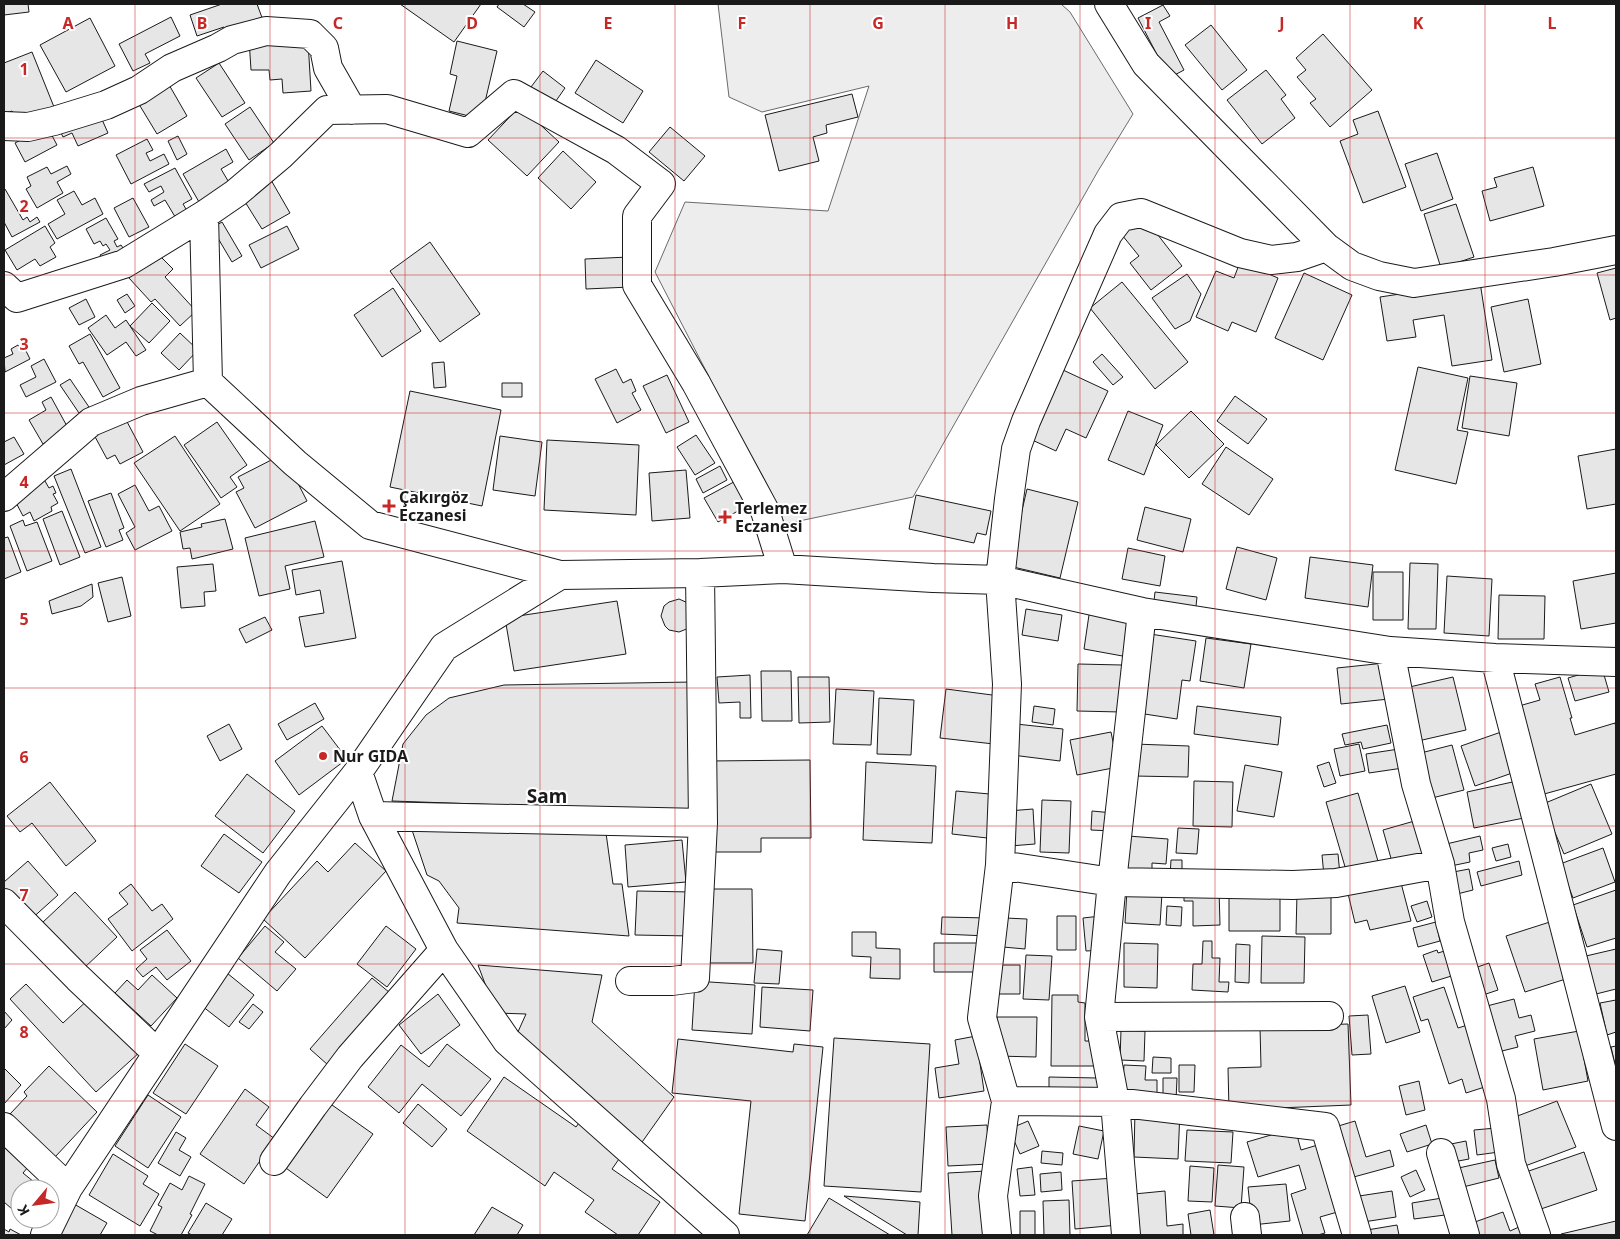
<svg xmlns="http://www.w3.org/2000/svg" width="1620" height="1239" viewBox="0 0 1620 1239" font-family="'Noto Sans',sans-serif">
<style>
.built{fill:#ededed;stroke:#6a6a6a}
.building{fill:#e6e6e6;stroke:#1a1a1a}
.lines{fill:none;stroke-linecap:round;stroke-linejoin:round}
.minor-casing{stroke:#1a1a1a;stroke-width:30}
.minor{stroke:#fff;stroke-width:28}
.grid{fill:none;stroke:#c62828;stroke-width:1;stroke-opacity:0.55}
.poi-dot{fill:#c62828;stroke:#fff;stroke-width:2}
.labels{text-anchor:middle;stroke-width:4;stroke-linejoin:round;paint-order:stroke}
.poi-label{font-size:16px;font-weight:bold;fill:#1a1a1a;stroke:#fff;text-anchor:start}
.quarter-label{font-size:19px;font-weight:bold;fill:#1a1a1a;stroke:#fff}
.grid-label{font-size:16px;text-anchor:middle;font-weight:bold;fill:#c62828;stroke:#fff;stroke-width:4;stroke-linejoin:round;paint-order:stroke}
</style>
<rect width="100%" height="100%" fill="#fff"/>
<path class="built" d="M718 4H1061L1070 12 1133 114 1098 171 913 497 785 524 655 272 685 202 828 211 869 86 762 112 729 97Z"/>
<path class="building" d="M4 4H28L29 12 4 15Z
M222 4H257L264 23 227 36 224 27 197 36 190 15Z
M400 4H481L454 42Z
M499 4H523L535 12 524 27 497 7Z
M1163 5 1170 16 1159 22 1184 70 1169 78 1138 18Z
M171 17 180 36 145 54 150 63 133 71 119 44Z
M90 18 115 66 66 92 40 45Z
M1211 25 1247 70 1222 90 1185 45Z
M1323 34 1372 90 1330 127 1310 103 1316 99 1297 77 1306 70 1296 58Z
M249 39 308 41 311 91 283 93 282 79 270 80 269 70H251Z
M457 41 497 51 481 119 449 111 457 76 450 74Z
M32 52 54 107 17 121 12 111 4 114V63Z
M596 60 643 91 623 123 575 93Z
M219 63 245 103 222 117 196 78Z
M1266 70 1286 95 1281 99 1295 118 1262 144 1227 100Z
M543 71 565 88 551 108 528 91Z
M168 83 187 116 157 134 137 101Z
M852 94 858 117 826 125 827 133 813 137 819 161 779 171 765 115Z
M520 106 559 142 527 176 488 140Z
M250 107 274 143 249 160 225 124Z
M1378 111 1406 187 1363 203 1340 141 1358 134 1353 120Z
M100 115 108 133 78 146 72 133 63 137 57 125Z
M47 126 57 145 25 162 15 143Z
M670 127 705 156 684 181 649 152Z
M178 136 187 154 177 160 168 141Z
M147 139 153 150 146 153 150 161 164 154 169 164 131 184 116 155Z
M226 149 233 162 221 169 234 191 203 209 183 174Z
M563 151 596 182 571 209 538 178Z
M1437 153 1453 199 1421 211 1405 164Z
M67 166 71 174 57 182 63 193 37 208 26 189 31 186 27 177 47 167 51 174Z
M1533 167 1544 206 1490 221 1482 191 1497 187 1494 178Z
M175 168 192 199 183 204 189 214 177 220 165 200 154 206 151 200 164 192 161 186 149 192 144 184Z
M271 180 290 213 262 229 242 197Z
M4 189H5L23 220 27 217 30 222 37 217 40 222 12 237 4 222Z
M74 191 82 205 95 198 103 214 57 239 48 224 65 214 57 200Z
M133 198 149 227 129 237 114 208Z
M1456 204 1474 257 1441 268 1424 214Z
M1144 217 1182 266 1151 290 1130 263 1139 256 1122 235Z
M106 218 118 239 114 241 117 247 121 245 125 251 105 264 100 255 110 250 106 244 103 246 100 241 94 244 86 229Z
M222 222 242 256 232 262 212 228Z
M45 226 55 243 50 247 56 257 40 266 35 259 17 270 5 250Z
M287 226 299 249 261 268 249 245Z
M430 242 480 314 440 342 390 271Z
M160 256 173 269 165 277 196 311 180 326 155 299 151 302 129 278 147 262 150 265Z
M629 257 630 287 586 289 585 259Z
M1240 262 1278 278 1256 332 1232 322 1228 331 1196 317 1216 271 1234 278Z
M1616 268V318L1610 320 1597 273Z
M1304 273 1352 295 1323 360 1275 338Z
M1187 274 1201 294 1190 321 1175 329 1152 298Z
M1122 282 1188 362 1155 389 1090 308Z
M1480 282 1492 360 1452 366 1444 315 1413 320 1416 337 1387 341 1380 297Z
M393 288 421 331 382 357 354 315Z
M127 294 135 306 125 313 117 300Z
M86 299 95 317 79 325 69 308Z
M1528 299 1541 364 1504 372 1491 307Z
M152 303 170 321 149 343 130 326Z
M106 315 115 328 126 320 146 350 136 356 126 342 107 355 88 328Z
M180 333 198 350 179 370 161 353Z
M90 334 120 388 103 397 83 362 79 364 69 346Z
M18 345 21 351 25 349 30 359 5 372 4 358 13 354 11 349Z
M1102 354 1123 377 1113 385 1093 362Z
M44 359 56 382 26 397 20 385 36 377 31 366Z
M444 362 446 387 434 388 432 363Z
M1418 367 1468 378 1457 430 1468 432 1456 484 1395 470Z
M616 369 623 383 631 379 636 391 632 393 641 410 617 423 595 379Z
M1063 370 1108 391 1086 438 1066 429 1056 451 1030 439Z
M667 375 689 422 666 433 643 386Z
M1470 376 1517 383 1509 436 1462 428Z
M70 379 89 407 79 413 60 385Z
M502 383H522V397H502Z
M410 391 501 410 482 506 390 487Z
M1235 396 1267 419 1248 444 1217 421Z
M51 397 68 428 59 435 43 444 29 420 46 410 42 402Z
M1128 411 1163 425 1144 475 1108 460Z
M1191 411 1224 444 1189 478 1156 445Z
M124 416 143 452 120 464 115 455 107 459 93 433Z
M217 422 247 465 230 477 237 487 221 498 184 445Z
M696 435 715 463 695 475 677 447Z
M175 436 220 504 180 531 134 463Z
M500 436 542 442 535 496 493 490Z
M14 437 24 454 4 465V442Z
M547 440 639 445 636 515 544 510Z
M1226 447 1273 479 1249 515 1202 484Z
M1616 449V504L1587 509 1578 456Z
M283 454 307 501 255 528 236 492 244 488 238 477Z
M720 466 727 480 703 493 696 479Z
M71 469 101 547 85 553 54 476Z
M686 470 690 518 652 521 649 473Z
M42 476 49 488 53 486 56 493 53 494 58 503 51 507 52 511 34 521 30 512 23 516 12 495Z
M743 477 756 501 718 522 704 498Z
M135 485 149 511 159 506 172 531 135 550 126 533 135 527 118 494Z
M1027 489 1078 502 1060 578 1009 566Z
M111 493 124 528 119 530 123 540 106 547 88 501Z
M916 495 991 511 986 535 977 533 974 543 909 529Z
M1145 507 1191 519 1183 552 1137 540Z
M62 511 80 557 60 565 43 519Z
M225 519 233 549 192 559 190 548 183 549 180 532 202 527 201 524Z
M23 520 25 526 37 522 52 561 27 571 10 526Z
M315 521 324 557 285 566 290 589 259 596 245 538Z
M8 537 21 572 4 579V538Z
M1237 547 1277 558 1266 600 1226 589Z
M1128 548 1165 556 1160 586 1122 579Z
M1310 557 1373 565 1368 607 1305 598Z
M342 561 356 638 305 647 299 617 324 613 320 590 296 595 292 570Z
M1410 563 1438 564 1436 629H1408Z
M213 564 216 591 204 592 205 606 181 608 177 567Z
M1373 572H1403V620H1373Z
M1616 573V623L1581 629 1573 581Z
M1447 576 1492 579 1489 636 1444 633Z
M122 577 131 616 108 622 98 583Z
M92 584 93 597 81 606 52 614 49 601Z
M1155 592 1197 597 1195 615 1153 610Z
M1499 595 1545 596 1544 639H1498Z
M679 599 688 603 689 628 679 632 669 630 665 626 661 616 664 606 669 602Z
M617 601 626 654 514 671 505 618Z
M1090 608 1135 615 1128 657 1084 649Z
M1026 609 1062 615 1058 641 1022 635Z
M265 617 272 630 246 643 239 629Z
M1150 634 1196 641 1190 681 1182 680 1177 719 1138 713Z
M1206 638 1251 644 1244 688 1200 681Z
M1385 663 1389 699 1341 704 1337 668Z
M1078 664 1122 665 1121 712 1077 711Z
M1602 668 1609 692 1575 701 1568 678Z
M761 671H791L792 721H762Z
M750 675 751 718H740V702L719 703 717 677Z
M798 677H829L830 722 799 723Z
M1453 677 1466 730 1418 741 1405 688Z
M1560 677 1572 718H1570L1575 735 1615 723 1616 728V774L1537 796 1512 708 1540 700 1535 684Z
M693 682 689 810 619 809 392 801 403 744 426 715 449 698 504 685Z
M836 689 874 691 871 745 833 744Z
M946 689 1000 696 994 744 940 738Z
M879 698 914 700 911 755 877 754Z
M315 703 324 719 287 740 278 724Z
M1034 706 1055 709 1053 725 1032 722Z
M1197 706 1281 717 1278 745 1194 734Z
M229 724 242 749 220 761 207 736Z
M1016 724 1063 729 1060 761 1012 755Z
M1387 725 1391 743 1363 749 1361 742 1345 745 1342 734Z
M322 726 347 759 299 795 275 761Z
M1504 731 1518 771 1475 786 1461 746Z
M1111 732 1118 767 1077 775 1070 740Z
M1134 744 1189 746 1188 777 1134 776Z
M1359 744 1365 771 1340 776 1334 749Z
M1452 745 1464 790 1424 800 1413 755Z
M1399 749 1403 768 1369 773 1366 754Z
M810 760 811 838H761V852H709L708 761Z
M866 762 936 766 932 843 863 840Z
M1329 762 1336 783 1324 787 1317 766Z
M1245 765 1282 772 1274 817 1237 811Z
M247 774 295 811 263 853 215 816Z
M1194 781 1233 782 1232 827 1193 826Z
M1517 781 1524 818 1474 828 1467 792Z
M50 782 96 841 66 866 32 823 20 832 7 816Z
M1591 784 1612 834 1564 854 1543 804Z
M956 791 1001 795 996 839 952 834Z
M1358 793 1380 868 1348 877 1326 802Z
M1042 800 1071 801 1069 853 1040 852Z
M1033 809 1035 844 1010 846 1008 811Z
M1092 811 1113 813 1112 831 1091 830Z
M1418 820 1429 860 1394 869 1383 830Z
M1178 828 1199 829 1197 854 1176 853Z
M412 830 606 833 613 884H622L629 936 457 923 459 908 439 881 427 875Z
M224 834 262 862 239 893 201 866Z
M1128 836 1168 839 1166 864 1152 863V874L1126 872Z
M1480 836 1483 850 1469 853 1470 862 1446 867 1442 845Z
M682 840 686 882 628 887 625 845Z
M355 843 386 871 305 958 263 919 317 861 328 872Z
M1508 844 1511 857 1496 861 1492 848Z
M1603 848 1615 882 1573 898 1560 864Z
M1338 854 1340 875 1324 876 1322 855Z
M1171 860H1182V877L1170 876Z
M28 861 58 895 29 921 4 893V882Z
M1519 861 1522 875 1481 886 1477 872Z
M1469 869 1473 890 1453 895 1448 873Z
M1401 883 1411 921 1370 930 1367 920 1355 923 1346 885Z
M131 884 152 911 162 904 173 919 132 951 108 919 128 904 119 893Z
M705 889H752L753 963H706Z
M1219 889 1220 925 1193 926V901H1184V890Z
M1229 889 1280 890V931H1229Z
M1127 890 1162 893 1160 925 1125 923Z
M1616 890V938L1587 947 1573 905Z
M637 891 692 892V936L635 935Z
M75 892 117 937 84 968 42 923Z
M1297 893H1331V934H1296Z
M1427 901 1432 917 1417 922 1411 906Z
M1167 906 1182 907 1181 926 1166 925Z
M1057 916H1076V950H1057Z
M1101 916 1104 950 1086 951 1083 918Z
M942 917 989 918 988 936 941 934Z
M1005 918 1027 919 1025 949 1003 947Z
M1553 921 1572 977 1525 992 1506 936Z
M1436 922 1440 941 1418 947 1413 928Z
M265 926 284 942 275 952 296 969 277 991 238 958Z
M386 926 416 949 387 987 357 964Z
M167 930 191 961 167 980 156 967 143 977 136 969 147 959 140 950Z
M852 932H876V948L900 949V979L870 978 871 957 852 956Z
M1262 936 1305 937 1304 983H1261Z
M1203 941H1212V958H1220L1219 982H1229L1228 992 1192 990 1193 964H1202Z
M934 943H985V972H934Z
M1124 943 1158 944 1157 988 1124 987Z
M1236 944 1250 945 1249 983 1235 982Z
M757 949 782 951 779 984 754 983Z
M1451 949 1458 974 1432 982 1423 955 1437 950 1438 953Z
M1616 949V989L1596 994 1586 956Z
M1026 955 1052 956 1049 1000 1023 999Z
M1489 963 1498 990 1477 997 1469 970Z
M478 965 602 975 592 1022 674 1097 640 1145 517 1034 526 1014 496 1013Z
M996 965H1020V994H997Z
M227 973 254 995 229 1027 202 1006Z
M152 975 177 998 151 1026 115 993 127 980 138 990Z
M372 978 390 993 328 1065 310 1049Z
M695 981 755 985 752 1034 692 1030Z
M26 984 63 1023 91 997 141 1051 96 1092 10 999Z
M1405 986 1420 1032 1386 1043 1372 996Z
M762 987 813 990 810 1031 760 1027Z
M1444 987 1458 1028 1474 1023 1494 1084 1466 1093 1462 1079 1449 1084 1428 1019 1421 1021 1413 997Z
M438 994 460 1025 421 1054 399 1025Z
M1052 995H1078V1002L1085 1003V1041H1096V1066H1051Z
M1514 999 1519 1018 1531 1015 1535 1031 1515 1036 1518 1047 1494 1053 1483 1007Z
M1616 1000V1032L1607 1035 1600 1003Z
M253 1004 263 1012 249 1029 239 1022Z
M4 1011 12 1020 4 1029Z
M1368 1015 1371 1054 1352 1055 1349 1016Z
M997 1017H1037L1036 1057 996 1056Z
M1348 1024 1351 1105 1229 1110 1228 1068 1261 1067 1260 1027Z
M1121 1030 1145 1031 1144 1061 1120 1060Z
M1579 1031 1588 1081 1543 1090 1534 1039Z
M976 1036 984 1091 939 1098 935 1068 959 1064 955 1040Z
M834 1038 930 1044 921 1192 824 1186Z
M678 1039 793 1052 794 1044 823 1047 805 1221 739 1214 751 1101 672 1093Z
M185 1044 218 1066 186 1114 153 1093Z
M447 1044 491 1079 461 1116 422 1084 399 1113 368 1087 401 1045 429 1067Z
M1616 1046V1069L1611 1047Z
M1153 1057 1171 1058V1073H1152Z
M1124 1065 1146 1066 1145 1080H1157V1097L1122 1096Z
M1179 1065H1195L1194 1092H1179Z
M49 1066 97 1112 55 1157 10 1114 27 1096 24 1092Z
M4 1068 21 1085 4 1104Z
M504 1077 576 1127 582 1119 626 1149 612 1169 660 1202 638 1235H618L585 1212 594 1200 554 1172 545 1186 467 1131Z
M1049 1077 1098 1078V1095L1049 1094Z
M1163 1078H1177L1176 1100 1163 1099Z
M1419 1081 1425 1110 1406 1115 1399 1086Z
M245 1089 269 1107 256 1125 275 1139 244 1184 200 1154Z
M148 1095 181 1117 148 1168 115 1146Z
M325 1100 373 1134 327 1198 279 1163Z
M1557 1101 1576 1147 1525 1166 1507 1120Z
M418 1104 447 1129 432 1147 403 1123Z
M1135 1109 1180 1110 1178 1159 1134 1157Z
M1028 1121 1039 1146 1020 1154 1009 1129Z
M1355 1121 1366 1157 1390 1150 1394 1166 1350 1178 1335 1127Z
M987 1125 989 1164 948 1166 946 1127Z
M1426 1125 1432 1144 1407 1152 1400 1134Z
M1079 1126 1104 1131 1098 1159 1073 1154Z
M1295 1128 1301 1150 1321 1144 1341 1211 1320 1217 1325 1233 1318 1235H1303L1291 1194 1306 1189 1299 1165 1258 1177 1247 1142Z
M1496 1128 1499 1152 1477 1155 1474 1130Z
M1187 1130 1233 1132 1231 1163 1185 1161Z
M176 1132 186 1138 179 1150 191 1157 180 1176 158 1163Z
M4 1137 33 1161 23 1173 34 1182 29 1189H20V1200L12 1209 4 1202Z
M1466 1141 1469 1159 1453 1162 1451 1144Z
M1042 1151 1063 1153 1062 1165 1041 1163Z
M1584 1152 1597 1190 1535 1211 1523 1173Z
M113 1154 148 1176 143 1184 159 1194 140 1226 89 1195Z
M1495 1160 1499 1178 1459 1188 1454 1169Z
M1218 1165 1244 1167 1241 1208 1215 1206Z
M1190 1166 1214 1168 1212 1202 1188 1201Z
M1032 1167 1035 1195 1020 1196 1017 1169Z
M1416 1170 1425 1190 1410 1197 1401 1177Z
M986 1171 990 1235H952L948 1173Z
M1061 1172 1062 1190 1041 1192 1040 1174Z
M189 1176 205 1184 190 1214 192 1215 181 1235H158L150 1231 162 1207 158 1205 170 1183 182 1190Z
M1114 1178 1118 1225 1075 1229 1072 1181Z
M1286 1184 1290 1221 1252 1225 1248 1187Z
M1165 1191 1167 1226 1183 1224V1235H1137L1134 1194Z
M1392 1191 1396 1217 1363 1222 1359 1196Z
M844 1196 920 1202 918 1235H907Z
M829 1198 890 1235H807Z
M1442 1198 1445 1215 1414 1219 1412 1203Z
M1069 1200 1070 1235H1044L1043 1201Z
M206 1203 232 1219 222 1235H192L188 1233Z
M74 1204 107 1223 100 1235H62L58 1232Z
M492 1207 523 1225 517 1235H474Z
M1210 1210 1214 1235H1191L1188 1214Z
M1020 1211H1035V1235H1020Z
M1503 1212 1510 1231 1519 1227 1522 1235H1476L1472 1223Z
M1616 1221V1235H1561V1234Z
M1397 1225 1399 1235H1367V1230Z
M4 1229 9 1232 10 1229 21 1235H4Z"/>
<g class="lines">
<defs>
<path id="minor" d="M1109 4 1146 64 1326 247 1352 266 1379 276 1414 283 1554 262 1616 250
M4 126 28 127 54 121 106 105 139 90 172 68 218 48 232 40 266 31 310 34 324 48 328 68 352 110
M204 215 208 382 295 463 370 525 560 575
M1326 247 1297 257 1271 260 1240 253 1141 213 1121 217 1108 234 1026 421 1016 449 1009 499 1000 580 1007 684 1000 865 982 1018 1006 1101 1115 1102 1325 1127 1357 1235
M4 286 17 298 124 264 204 215 236 193 281 155 327 110 387 109 468 133 514 94 616 150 661 184 637 216V285L696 383 765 511 783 569
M4 497 91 422 141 401 208 382
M1390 651 1416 784 1440 864 1450 922 1501 1099 1511 1164 1536 1235
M1495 658 1616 1126
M358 772 373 816 444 950 507 1041 725 1235
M373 816 703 823
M1000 865 1112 882 1293 885 1336 883 1440 864
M4 903 78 978 157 1053
M630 981H672L695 978 703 823 700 573
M1099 1017 1329 1016
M4 1127 68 1188
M1441 1153 1465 1235
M274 1161 313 1106 350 1057 444 950
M1245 1217 1247 1235
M45 1235 68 1188 278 873 358 772 444 647 560 575 700 573 783 569 933 578 1000 580 1142 612 1390 651 1495 658 1616 662
M997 1235 993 1196 1006 1101
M1126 1235 1115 1102 1099 1017 1112 882 1142 612"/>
</defs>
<use href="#minor" class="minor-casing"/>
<use href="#minor" class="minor"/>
</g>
<path class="grid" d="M135 4V1235M270 4V1235M405 4V1235M540 4V1235M675 4V1235M810 4V1235M945 4V1235M1080 4V1235M1215 4V1235M1350 4V1235M1485 4V1235M4 138H1616M4 275H1616M4 413H1616M4 551H1616M4 688H1616M4 826H1616M4 964H1616M4 1101H1616"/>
<g class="poi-dot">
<path d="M386.5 498.5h5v5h5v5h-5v5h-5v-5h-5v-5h5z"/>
<path d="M722.5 509.5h5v5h5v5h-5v5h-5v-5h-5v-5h5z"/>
<circle cx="323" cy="756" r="5"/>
</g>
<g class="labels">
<g class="poi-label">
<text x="399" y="503">Çakırgöz<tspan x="399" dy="18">Eczanesi</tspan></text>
<text x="735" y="514">Terlemez<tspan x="735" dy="18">Eczanesi</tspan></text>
<text x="333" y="762">Nur GIDA</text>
</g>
<g class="quarter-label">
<text x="547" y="803">Sam</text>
</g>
</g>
<g class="grid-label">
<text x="68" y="29">A</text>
<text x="202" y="29">B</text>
<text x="338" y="29">C</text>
<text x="472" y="29">D</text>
<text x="608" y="29">E</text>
<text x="742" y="29">F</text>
<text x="878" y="29">G</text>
<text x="1012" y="29">H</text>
<text x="1148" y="29">I</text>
<text x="1282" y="29">J</text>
<text x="1418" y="29">K</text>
<text x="1552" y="29">L</text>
<text x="24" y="75">1</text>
<text x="24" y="212">2</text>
<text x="24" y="350">3</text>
<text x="24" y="488">4</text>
<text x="24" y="625">5</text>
<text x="24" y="763">6</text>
<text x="24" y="901">7</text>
<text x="24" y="1038">8</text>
</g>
<rect width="1620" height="1239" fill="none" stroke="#1a1a1a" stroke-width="10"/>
<g transform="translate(35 1204) rotate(241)"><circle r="24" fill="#ffffff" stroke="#a3a3a3"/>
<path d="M0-4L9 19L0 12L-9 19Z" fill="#c62828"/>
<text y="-8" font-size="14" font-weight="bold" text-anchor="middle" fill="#1a1a1a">K</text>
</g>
</svg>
